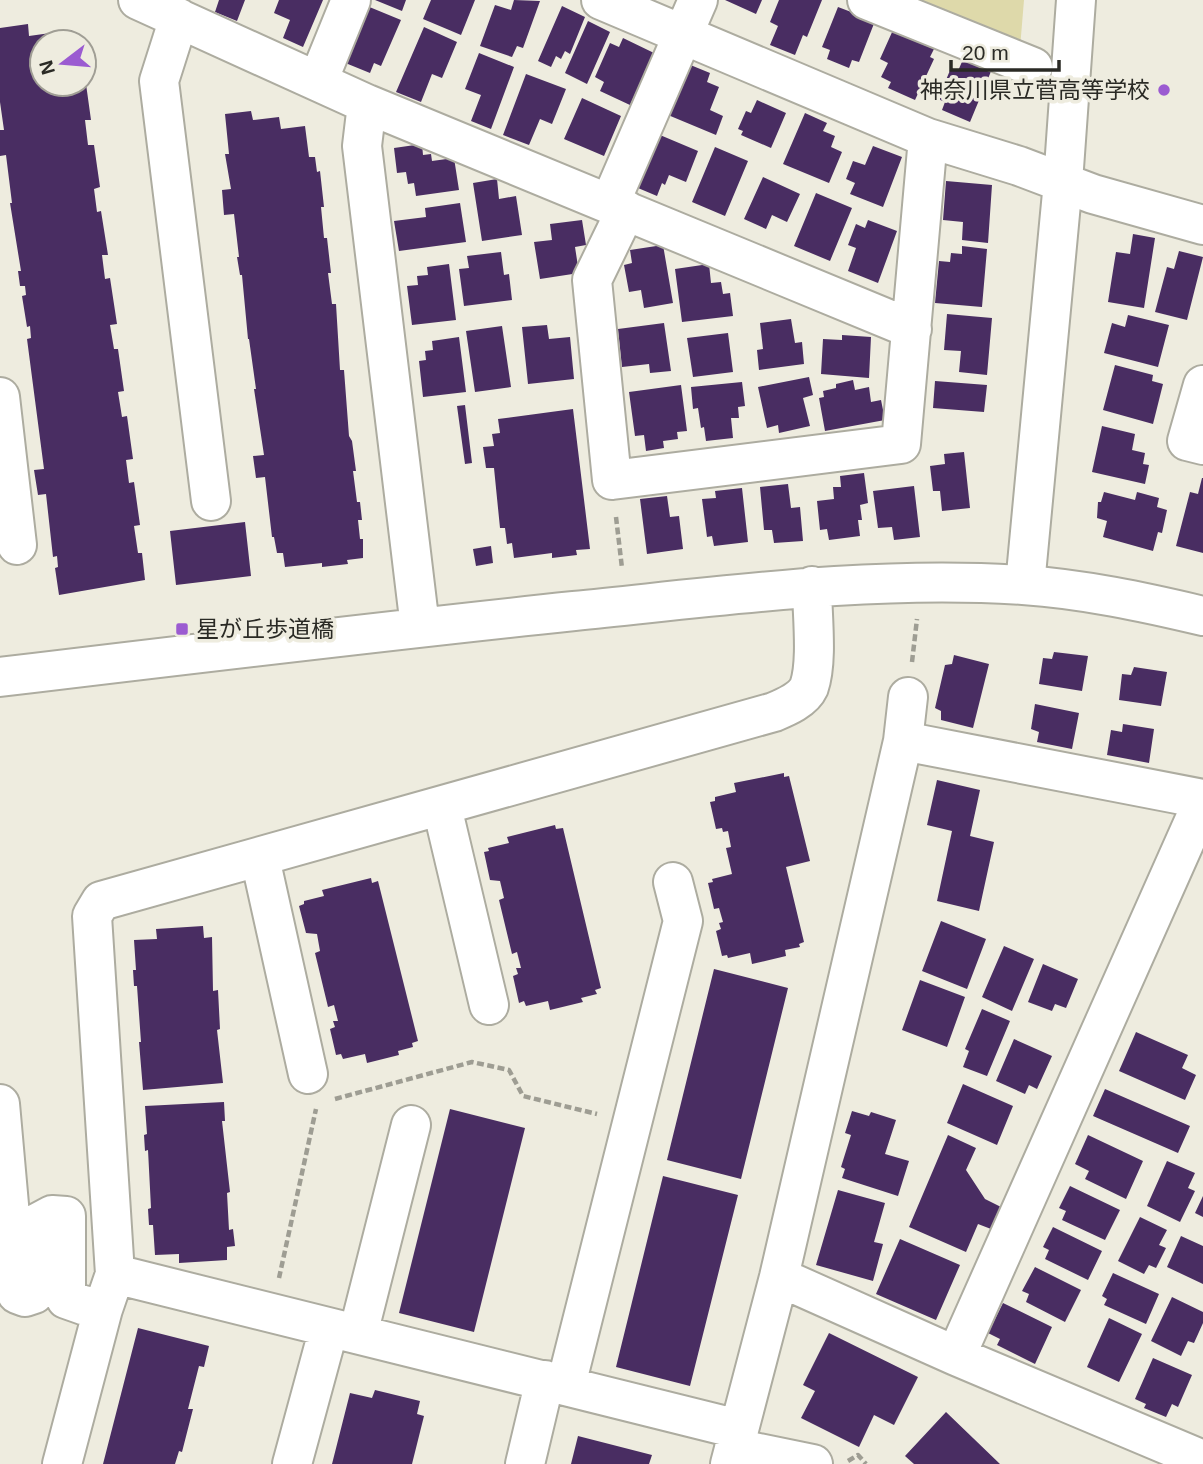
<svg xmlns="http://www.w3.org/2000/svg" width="1203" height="1464" viewBox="0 0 1203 1464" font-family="Helvetica,'Noto Sans JP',sans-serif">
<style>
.green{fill:#ded9aa}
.building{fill:#492d62}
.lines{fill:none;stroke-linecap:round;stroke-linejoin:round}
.minor-casing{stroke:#adaca0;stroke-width:42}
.path{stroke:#9e9d93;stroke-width:4.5;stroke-dasharray:7 3.5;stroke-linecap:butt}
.minor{stroke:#fff;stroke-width:38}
.poi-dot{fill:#9b5bd1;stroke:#eeecdf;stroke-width:2.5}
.labels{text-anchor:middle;stroke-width:7;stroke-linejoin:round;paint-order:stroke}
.poi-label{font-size:23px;fill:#2a2a25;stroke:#eeecdf;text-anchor:end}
</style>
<rect width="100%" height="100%" fill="#eeecdf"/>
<path class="green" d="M906 0H1024L1020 48Z"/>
<path class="building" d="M219 0H245L237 21 215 12Z
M279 0H323L303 47 283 38 290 20 274 13Z
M375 0H406L402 11Z
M431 0H475L461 35 423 19Z
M514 0 540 1 523 48 517 46 512 57 480 46 495 5 511 10Z
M725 0H762L756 14Z
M779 0H822L807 37 803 35 795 55 770 45 778 26 770 22Z
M367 6 401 20 381 66 374 63 370 73 343 62Z
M562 6 585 17 570 54 565 51 561 59 556 56 551 67 538 61Z
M838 7 875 21 859 62 852 60 849 68 827 59 830 50 822 47Z
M588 21 610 32 587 84 565 73Z
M28 24 29 36 72 30 73 42H42V84H86L91 120H85L88 145H94L100 187 94 189 97 212 101 211 108 255H102L105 279 110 278 117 324 110 325 114 349H118L124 391 118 392 122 417 127 416 133 459 126 460 129 483 134 482 140 525 134 526 138 553H142L145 580 59 595 55 568 58 567 57 556 53 557 46 494 38 495 34 470 44 469 27 339 31 338 30 326 27 327 22 296 26 295 25 286H20L18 271H21L10 203H12L6 155 0 156V130H4L0 102V28Z
M424 27 457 42 442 78 432 74 421 102 396 92Z
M893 30 934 49 930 57 934 59 915 100 888 88 891 82 881 77 888 63 880 59Z
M623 38 654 53 630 105 600 91 604 82 595 77 610 43 619 47Z
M479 53 514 67 491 129 471 121 481 95 465 89Z
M964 57 992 69 970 122 942 110 945 102 938 99 951 68 958 71Z
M688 64 710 73 707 82 719 87 710 110 723 116 716 135 668 115Z
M526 74 566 89 552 124 540 119 529 145 503 135Z
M582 98 621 116 604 156 564 139Z
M757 100 786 113 771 148 741 135 743 131 738 129 746 111 751 113Z
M251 111 253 120 279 117 281 129 305 126 309 157H315L317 172 320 171 324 207H321L324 238H327L331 273H328L332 304H336L340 370H344L349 436 352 441 356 471H353L357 502H360L362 520H358L360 539H363V558L347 560 348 564 322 567V563L285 567 283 553H277L274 537H272L265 477 256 478 253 456 264 455 254 389H256L249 339H248L242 275H240L237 257H239L234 214 224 215 222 190 231 189 225 154H229L225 114Z
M805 113 827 123 823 131 835 136 831 147 842 152 829 183 783 164Z
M660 135 698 151 686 182 669 175 665 185 662 183 657 196 638 188Z
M422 144 423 155 431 154 432 161 454 158 459 190 416 196 414 183 408 184 406 172 397 173 394 148Z
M873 146 902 157 883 207 850 194 855 183 846 179 853 161 865 165Z
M715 147 748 161 725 216 692 202Z
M763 177 800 194 787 222 772 215 766 229 744 219Z
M497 179 499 199 516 196 522 235 482 241 473 183Z
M946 181 992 185 988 243 962 240 963 222 943 220Z
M816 193 852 208 830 261 794 246Z
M460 203 466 242 399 251 394 221 426 217 425 208Z
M582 220 586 245 575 247 579 273 540 279 534 242 552 240 550 224Z
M868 220 897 231 878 283 848 271 856 248 848 245 856 224 865 228Z
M1133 234 1155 238 1144 308 1108 302 1116 252 1130 254Z
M663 245 673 303 644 308 641 290 629 292 624 265 632 263 630 250Z
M962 246 987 249 982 307 935 303 939 261 950 262 951 253 962 254Z
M1179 251 1203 257 1187 320 1155 312 1167 267 1174 269Z
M501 252 504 275 509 274 512 300 464 306 459 269 469 268 467 256Z
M449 264 456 320 412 325 407 286 418 285 417 276 428 275 427 267Z
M709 264 711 283 721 282 723 294 730 293 733 316 682 322 675 269Z
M947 314 992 318 987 375 959 372 961 351 944 350Z
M1128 315 1169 325 1158 367 1104 353 1112 323 1125 327Z
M791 319 795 343 802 342 804 364 759 370 757 350 763 349 760 323Z
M664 323 671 371 650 373 649 364 622 367 618 329Z
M547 325 549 339 570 337 574 379 528 384 522 327Z
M502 326 511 387 475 392 466 331Z
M728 333 733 372 693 377 687 338Z
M842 335 871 337 869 378 821 374 823 339 842 340Z
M459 337 466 392 423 397 419 361 426 360 425 351 433 350 432 341Z
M1115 365 1153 375 1152 381 1163 384 1153 424 1103 410Z
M809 377 813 395 803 398 810 426 779 433 778 425 767 428 758 387Z
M853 380 855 390 869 387 871 402 881 400 885 420 825 431 819 398 824 397 823 391 836 388V384Z
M935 381 987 385 984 412 933 408Z
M742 382 745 406 738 407 739 418H731L733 438 706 441 704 427 701 428 698 408 693 409 691 387Z
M681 385 687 431 677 432 678 439 663 441 664 448 646 451 644 435 635 436 629 392Z
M465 405 472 463 465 464 457 406Z
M573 409 590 549 576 550 577 555 552 558V553L514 558 512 543 507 544 505 528H500L494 468H486L483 447 494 446 492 434 500 433 498 419Z
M1102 426 1135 434 1132 450 1145 453 1143 464 1149 465 1145 484 1092 472Z
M964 452 970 508 942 511 940 491H933L930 466 945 464 944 454Z
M864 473 868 503 860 505 862 520H858L860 536 829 540 827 529 820 530 817 501 834 499 833 487H841L840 476Z
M1202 478H1203V553L1176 546 1190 492 1198 494Z
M788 484 791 508 800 507 803 541 774 543 772 530H764L760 487Z
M914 486 920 537 894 540 892 527 878 528 873 491Z
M742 488 748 542 714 546 712 536 707 537 702 499 716 498 715 491Z
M1104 492 1135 500 1137 492 1159 498 1157 507 1167 510 1162 533 1158 532 1153 551 1103 537 1107 521 1097 518 1098 502H1101Z
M667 496 670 517 679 516 683 549 647 554 640 499Z
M245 522 251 576 176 585 170 531Z
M491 546 493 563 476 566 473 549Z
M1054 652 1088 656 1082 691 1039 684 1043 658 1052 659Z
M954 655 989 664 973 728 941 720V711L935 708 945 665 952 664Z
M1134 667 1167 672 1161 706 1119 700 1122 674 1131 675Z
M1035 704 1079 713 1072 749 1037 742 1039 732 1031 729Z
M1123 724 1154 729 1149 763 1107 755 1111 730 1122 732Z
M784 773V777L789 776 810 861 786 867 804 942 799 944 800 947 785 950 786 956 752 964 750 953 728 958 727 955 722 956 716 931 721 929 719 923 723 922 719 908 714 909 708 883 713 882 712 879 732 874 726 848 731 847 728 831 723 832 722 828 716 829 710 802 715 801V797L736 792 734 783Z
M937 780 980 790 970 836 994 842 979 911 937 901 952 831 927 825Z
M555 825 556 829 563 828 601 988 595 990 597 994 581 998 583 1002 550 1010 548 1001 526 1006 524 1001 519 1003 513 976 518 974 516 968H521L517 952 512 954 499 900 504 898 500 881 490 880 484 852 489 851 488 848 509 843 507 837Z
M371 878 372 883 378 881 418 1041 412 1043 413 1047 398 1051 399 1055 367 1063 365 1054 343 1059 341 1054 336 1055 330 1029 335 1027 333 1021H338L334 1005 328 1007 315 953 320 951 317 934 306 933 299 906 304 904V901L324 896 322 890Z
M941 921 986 939 967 989 922 971Z
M203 926 204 938 212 937 213 991 218 990 220 1029 217 1030 223 1083 143 1090 139 1042H141L137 986H134L133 970H136L134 940 157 939 156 929Z
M1004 946 1034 959 1012 1011 982 997Z
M1043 964 1078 979 1066 1008 1055 1004 1052 1011 1028 1002Z
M714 969 788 988 741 1179 667 1160Z
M920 980 965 997 947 1047 902 1030Z
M982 1009 1010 1021 987 1076 963 1067 969 1051 965 1049Z
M1136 1032 1188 1055 1182 1068 1196 1075 1185 1100 1119 1071Z
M1014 1039 1052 1056 1037 1089 1029 1085 1025 1094 996 1081Z
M963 1084 1013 1106 997 1145 947 1123Z
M1105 1089 1190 1126 1178 1153 1093 1116Z
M224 1102 225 1121H222L230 1192 227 1193 229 1230 233 1229 235 1246 227 1247V1260L179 1263V1254L155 1255 153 1225H149L148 1209 151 1208 148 1150 145 1151 144 1135 147 1134 145 1106Z
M450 1109 525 1128 474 1332 399 1313Z
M852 1111 869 1116 871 1112 896 1120 885 1154 909 1161 898 1196 842 1178 845 1169 841 1167 851 1135 845 1133Z
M948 1135 976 1148 966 1170 985 1199 1001 1207 991 1229 978 1224 966 1252 909 1227Z
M1088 1135 1143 1161 1126 1199 1085 1179 1089 1171 1075 1164Z
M1167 1161 1195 1173 1188 1188 1195 1191 1180 1222 1147 1206Z
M663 1176 738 1195 690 1386 616 1367Z
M1070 1186 1120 1210 1105 1240 1062 1220 1066 1211 1059 1208Z
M838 1190 885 1203 874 1242 883 1244 873 1281 816 1265Z
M1203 1196V1217L1195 1213Z
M1140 1217 1167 1230 1159 1245 1166 1248 1156 1268 1149 1265 1144 1274 1118 1261Z
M1053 1227 1102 1251 1088 1280 1045 1259 1049 1250 1043 1247Z
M1181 1236 1203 1246V1284L1167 1267Z
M900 1239 960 1265 936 1320 876 1294Z
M1035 1267 1081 1290 1065 1322 1026 1302 1029 1294 1022 1291Z
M1113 1273 1159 1294 1146 1324 1104 1305 1107 1299 1102 1296Z
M1172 1297 1203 1312V1323L1194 1343 1188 1341 1181 1356 1151 1341Z
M1003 1303 1052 1327 1035 1364 997 1345 1000 1339 988 1333Z
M1109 1318 1142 1334 1119 1382 1087 1367Z
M138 1328 209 1346 204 1367 199 1366 188 1409H193L182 1452 179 1451 175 1464H103Z
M829 1333 918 1377 894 1425 874 1415 859 1447 801 1418 815 1391 803 1385Z
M1153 1358 1192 1375 1178 1407 1172 1404 1166 1417 1144 1408 1146 1404 1135 1399Z
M375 1390 420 1401 417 1414 424 1416 412 1464H332L350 1393 372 1398Z
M946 1412 1000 1464H914L905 1456Z
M578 1436 652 1455 649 1464H571Z"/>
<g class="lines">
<defs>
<path id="minor" d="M138 0 367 104 912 329
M601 0 928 138 1019 166 1093 194 1203 225
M867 0 1033 67
M179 18 159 81 211 501
M318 81 351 0
M367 104 362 146 420 627
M610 203 698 0
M626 210 592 280 612 480 901 444 928 138
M1203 385 1187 441 1203 445
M0 397 17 545
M1025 585 1063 182 1076 0
M0 677C191 654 383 631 574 611 724 596 873 575 1023 585 1083 589 1144 602 1203 616
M903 741 1203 799
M442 807 489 1005
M260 858 308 1074
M0 1104 17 1294 25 1297 34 1294 37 1223 52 1215 66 1216V1299L83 1305 103 1309
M115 1274 738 1429
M779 1277 956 1356 1203 1460
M358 1334 411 1125
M956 1356 1203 801
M566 1385 683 921 673 882
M734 1448 813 1464
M62 1464 103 1309 115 1274 92 916 101 901 774 712C786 707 803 700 809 687 818 661 812 614 812 586
M292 1464 329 1328
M525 1464 545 1380
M730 1464 779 1277 903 741 908 697"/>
</defs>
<use href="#minor" class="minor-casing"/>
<path class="path" d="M616 517 622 568
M912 662 917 619
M335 1099 472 1062 509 1070 523 1096 597 1114
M279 1278 316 1109
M848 1461 858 1455 866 1464"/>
<use href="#minor" class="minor"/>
</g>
<g class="poi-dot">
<circle cx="1164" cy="90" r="7"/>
<rect x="175" y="622" width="14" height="14" rx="3.5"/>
</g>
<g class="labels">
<g class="poi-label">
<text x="1150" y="98">神奈川県立菅高等学校</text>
<text x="196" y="637" text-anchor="start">星が丘歩道橋</text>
</g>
</g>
<g transform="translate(63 63) rotate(254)"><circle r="33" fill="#eeecdf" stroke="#a09e95" stroke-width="2"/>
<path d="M0-5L12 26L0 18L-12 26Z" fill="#9b5bd1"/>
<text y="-10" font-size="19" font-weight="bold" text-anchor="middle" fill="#2a2a25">N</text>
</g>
<path d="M951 60v10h108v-10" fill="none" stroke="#2a2a25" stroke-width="3.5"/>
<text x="962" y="60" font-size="21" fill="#2a2a25" stroke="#eeecdf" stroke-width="5" paint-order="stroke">20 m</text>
</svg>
